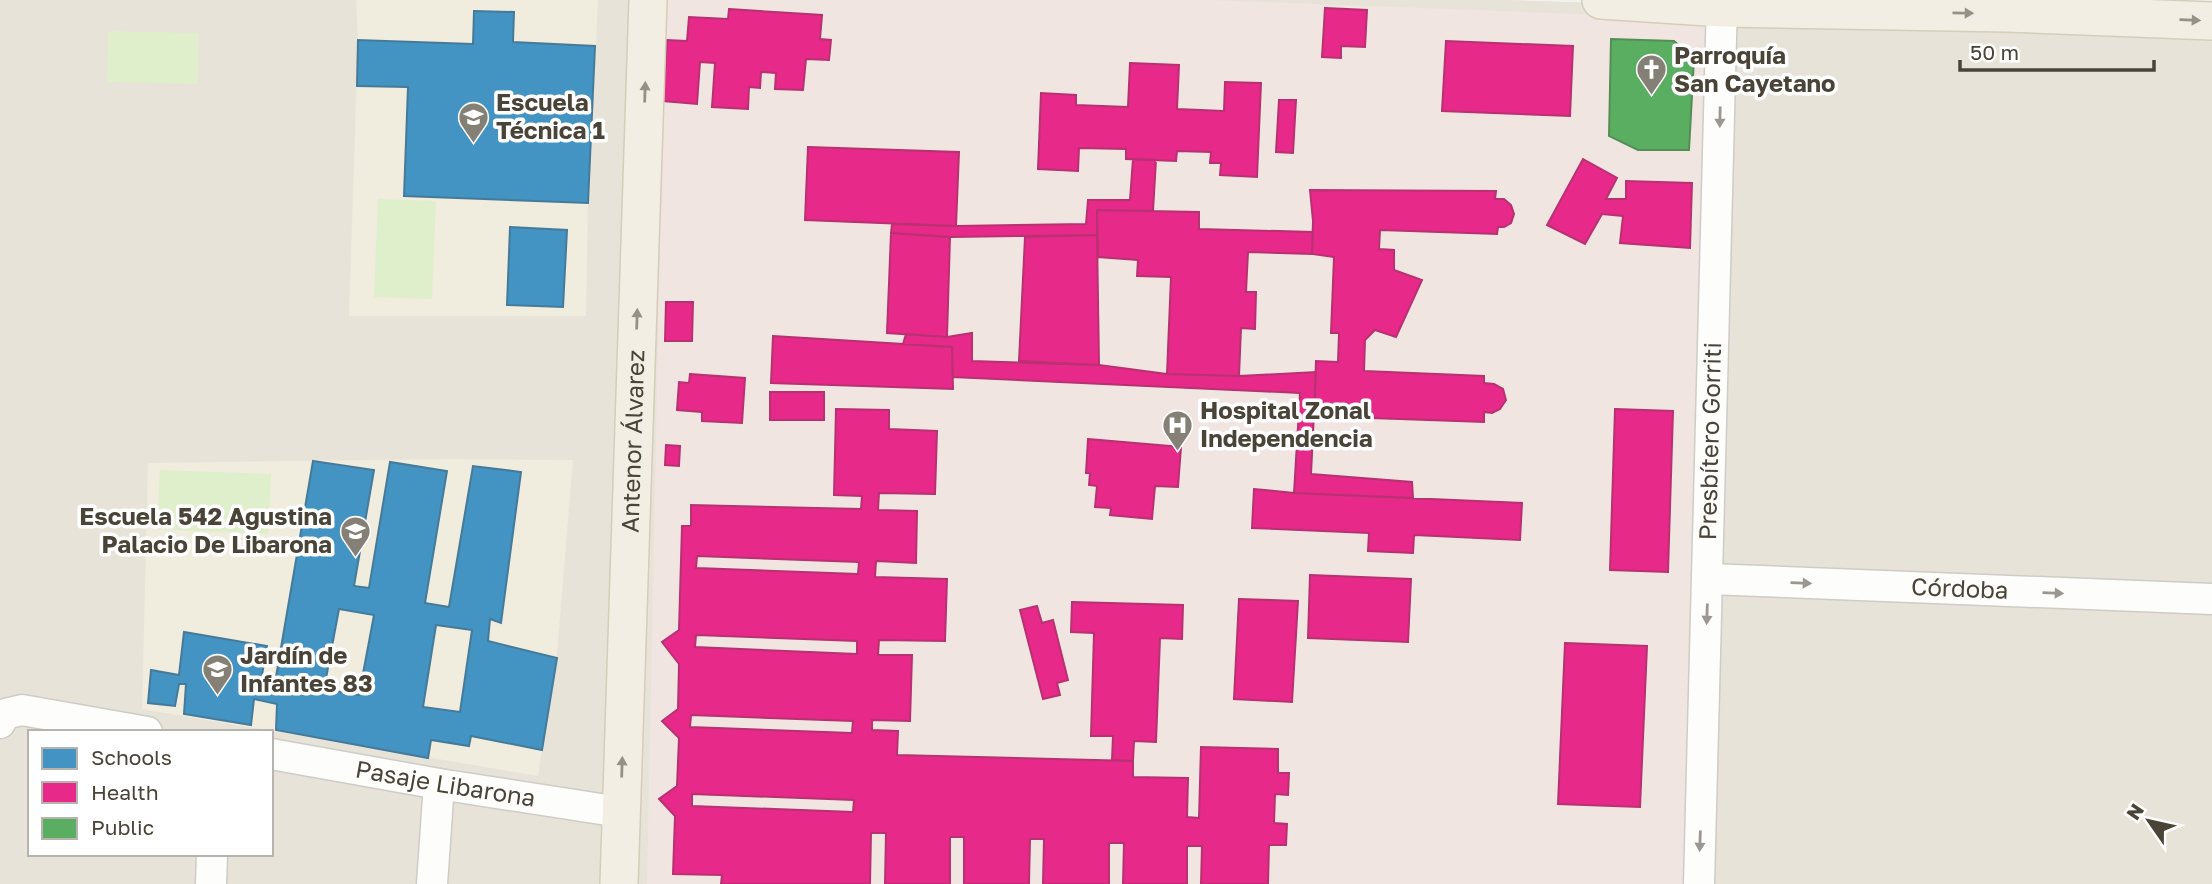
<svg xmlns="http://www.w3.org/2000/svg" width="2212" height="884" viewBox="0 0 2212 884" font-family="'Golos Text',sans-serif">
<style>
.residential{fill:#e7e3d9;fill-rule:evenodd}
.education{fill:#f0ecde}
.medical{fill:#f1e5e1}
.green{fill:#dfeecb}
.schools{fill:#4393c3;stroke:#457b99;stroke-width:2;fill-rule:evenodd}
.health{fill:#e7298a;stroke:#b83171;stroke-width:2;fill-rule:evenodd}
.public{fill:#5aae61;stroke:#558e54;stroke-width:2}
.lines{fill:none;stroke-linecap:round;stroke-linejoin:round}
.minor-casing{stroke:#ceccc6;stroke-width:33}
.major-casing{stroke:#d5cdb9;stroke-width:40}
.minor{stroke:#fdfdfc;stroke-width:30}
.major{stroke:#f2eee4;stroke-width:37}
.oneway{fill:#969085}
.oneway2{fill:#9b9790}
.labels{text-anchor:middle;stroke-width:7;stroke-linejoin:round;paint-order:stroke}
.poi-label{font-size:24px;font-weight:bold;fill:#4a4337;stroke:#fff;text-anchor:start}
.street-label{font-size:24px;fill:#4a4337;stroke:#fff}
</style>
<rect width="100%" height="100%" fill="#f2f1ec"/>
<path class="residential" d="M0 0H1512L2212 24V884H0ZM30 732H271V854H30Z"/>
<path class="education" d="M356 0H598L588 203 586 316H349L358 40Z
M448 459 573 460 557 654 538 776 142 709 148 463Z"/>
<path class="medical" d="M665 0H1209L1709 19 1687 884H647Z"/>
<path class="green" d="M108 31 199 33 198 84 107 82Z
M378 199 436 201 432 299 374 297Z
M160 470 271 474 268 534 157 529Z"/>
<path class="schools" d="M474 11 514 12 513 42 595 46 588 203 404 196 408 87 357 86 358 40 473 44Z
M510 227 567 230 563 307 507 305Z
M313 461 374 470 354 586 369 588 390 462 447 471 425 603 449 607 473 466 521 472 501 623 490 619 488 641 557 658 542 750 471 736 469 746 431 740 428 758 276 730 277 704 254 699 251 725 184 714 186 684H179L175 706 148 703 151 670 179 675 184 632 267 646 262 675 276 677ZM339 609 374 615 359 695 324 689ZM436 625 472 630 460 712 423 707Z"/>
<path class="health" d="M1325 8 1367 10 1365 47 1341 46V58L1322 57Z
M729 9 822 15 820 39 831 40 829 60 806 59 803 90 775 89 776 73 761 72 760 88 749 87 748 109 712 107 715 63 700 62 697 104 663 101 667 40 687 41 689 17 728 19Z
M1446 41 1573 46 1570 116 1442 111Z
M1130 63 1179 65 1177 109 1224 111 1225 82 1261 83 1257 177 1220 175 1221 163H1210L1211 152 1177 151 1176 161 1126 159V149L1079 148 1078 171 1038 169 1041 93 1076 95V105L1128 107Z
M1279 100H1296L1293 153 1276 152Z
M808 147 959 152 956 226 805 220Z
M1133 159 1156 160 1153 211 1097 210V235L950 237 891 233 892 224 956 226 1086 224 1088 200H1130Z
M1583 159 1617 178 1606 199H1626V181L1692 183 1690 248 1620 243 1623 216 1602 214 1585 244 1547 225Z
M1310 190 1496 191 1495 199H1504L1511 205 1514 214 1511 223 1504 227H1498L1497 234 1380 230 1379 249 1394 250V270L1422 280 1396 337 1375 330 1365 340 1364 371 1484 376V383L1494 384 1503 389 1506 400 1500 409 1492 413 1484 412V422L1314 416 1316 361 1338 362 1339 333H1331L1334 257 1312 254 1313 221Z
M1097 210 1199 212V229L1313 232 1312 254 1248 252 1246 292H1256L1255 329 1241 328 1239 376 1167 374 1171 277 1137 276 1138 260 1098 257Z
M891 233 950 237 947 337 887 333Z
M1097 235 1099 365 1019 361 1025 237Z
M666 302H693L692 341H665Z
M972 333V361L1099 365 1167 374 1239 376 1316 372 1311 474 1412 482 1413 498 1294 493 1300 393 953 377 952 347 903 344 906 334 947 337Z
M773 336 952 347 953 389 771 383Z
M690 374 745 378 742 423 702 421V412L677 410 679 382 689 383Z
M770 392H824V420H770Z
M836 409 889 410V429L937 431 935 494 879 493 878 510 917 511 916 563 876 561 875 577 947 579 945 641 879 640 878 655H912L910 721 872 720V730L898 731 897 755 1133 761V777L1188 778 1187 817 1199 818 1201 747 1278 749V773H1289L1288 795 1275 794 1274 823 1287 824 1286 845H1269L1268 884H1201L1202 846H1187V884H1123L1124 843H1109V884H1043L1044 839H1030L1029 884H964V837H950V884H885L886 833H871L870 884H721L722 875 673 874 675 816 659 799 677 786 679 738 662 721 678 709 679 664 662 642 679 630 682 526H691V505L861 509 862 496 834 495ZM697 556 859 562 858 574 696 568ZM696 635 857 641V654L695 647ZM691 715 853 721 852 733 690 727ZM692 794 854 800 853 812 692 806Z
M1615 409 1673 411 1668 572 1610 570Z
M1088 439 1181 447 1178 487 1155 486 1152 519 1110 515 1111 508 1095 507 1097 486 1089 485 1090 473H1086Z
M666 445 680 446 679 466 665 465Z
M1254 489 1294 493 1522 503 1520 540 1414 535 1413 553 1368 551 1369 533 1252 528Z
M1310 575 1411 579 1408 642 1308 638Z
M1239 599 1298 601 1292 702 1234 699Z
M1072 602 1183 605 1182 639 1160 638 1156 742 1134 741 1133 761 1112 760 1113 736H1091L1094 633 1071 632Z
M1037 606 1042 623 1053 620 1068 680 1057 683 1060 695 1043 699 1020 610Z
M1565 643 1647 646 1640 807 1558 804Z"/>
<path class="public" d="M1611 39 1674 41 1694 59 1689 150H1638L1609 136Z"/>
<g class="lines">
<defs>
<g id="minor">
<path id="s1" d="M1708 579 2212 599"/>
<path d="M0 723 5 714 22 710 147 732"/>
<path id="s2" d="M271 754 439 784 620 812"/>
<path d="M211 884 212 854"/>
<path d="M432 884 439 784"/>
<path id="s3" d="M1699 884 1722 0"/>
</g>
<g id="major">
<path d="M1601 0 1723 8 2007 13 2212 21"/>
<path id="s4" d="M619 884 648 0"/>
</g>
</defs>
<use href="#minor" class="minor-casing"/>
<use href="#major" class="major-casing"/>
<use href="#minor" class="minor"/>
<use href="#major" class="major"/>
</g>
<defs><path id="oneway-solid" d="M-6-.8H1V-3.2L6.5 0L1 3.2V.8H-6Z" transform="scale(1.75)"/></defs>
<g class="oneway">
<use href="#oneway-solid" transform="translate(1963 13) rotate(1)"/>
<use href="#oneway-solid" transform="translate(2190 20) rotate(2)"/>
<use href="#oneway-solid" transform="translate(645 92) rotate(-88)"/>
<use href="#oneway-solid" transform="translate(637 319) rotate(-88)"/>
<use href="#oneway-solid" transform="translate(622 767) rotate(-88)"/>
</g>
<g class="oneway2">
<use href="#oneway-solid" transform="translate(1720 117) rotate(91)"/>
<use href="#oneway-solid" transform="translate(1801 583) rotate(2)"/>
<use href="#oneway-solid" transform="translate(2053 593) rotate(2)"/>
<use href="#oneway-solid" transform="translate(1707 614) rotate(92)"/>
<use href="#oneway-solid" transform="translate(1700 841) rotate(92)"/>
</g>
<defs>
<symbol id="church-pin" viewBox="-11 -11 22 30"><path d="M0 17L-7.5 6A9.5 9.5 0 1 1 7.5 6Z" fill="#858076" stroke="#fff"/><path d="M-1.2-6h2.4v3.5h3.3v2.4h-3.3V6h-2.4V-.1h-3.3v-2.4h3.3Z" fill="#fff"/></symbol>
<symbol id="school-pin" viewBox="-11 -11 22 30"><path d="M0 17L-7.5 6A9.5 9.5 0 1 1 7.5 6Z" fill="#858076" stroke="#fff"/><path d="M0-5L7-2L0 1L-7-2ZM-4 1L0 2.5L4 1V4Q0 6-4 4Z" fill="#fff"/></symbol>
<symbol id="hospital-pin" viewBox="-11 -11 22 30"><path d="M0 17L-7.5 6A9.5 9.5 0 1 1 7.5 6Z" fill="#858076" stroke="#fff"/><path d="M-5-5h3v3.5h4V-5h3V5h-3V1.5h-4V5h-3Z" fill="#fff"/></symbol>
</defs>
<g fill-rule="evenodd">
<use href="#church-pin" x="1634" y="52" width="35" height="47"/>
<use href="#school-pin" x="456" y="100" width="35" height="47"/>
<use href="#hospital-pin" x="1160" y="408" width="35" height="47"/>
<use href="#school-pin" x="338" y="514" width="35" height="47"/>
<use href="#school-pin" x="200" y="652" width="35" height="47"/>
</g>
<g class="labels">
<g class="poi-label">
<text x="1674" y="64">Parroquía<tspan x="1674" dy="28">San Cayetano</tspan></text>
<text x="496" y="111">Escuela<tspan x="496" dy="28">Técnica 1</tspan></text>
<text x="1200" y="419">Hospital Zonal<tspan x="1200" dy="28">Independencia</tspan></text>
<text x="332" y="525" text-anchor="end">Escuela 542 Agustina<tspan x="332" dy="28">Palacio De Libarona</tspan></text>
<text x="240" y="664">Jardín de<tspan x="240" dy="28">Infantes 83</tspan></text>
</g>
<g class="street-label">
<text dy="8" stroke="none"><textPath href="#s4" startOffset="443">Antenor Álvarez</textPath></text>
<text dy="8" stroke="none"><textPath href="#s3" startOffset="443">Presbítero Gorriti</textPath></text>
<text dy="8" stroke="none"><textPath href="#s1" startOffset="252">Córdoba</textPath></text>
<text dy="8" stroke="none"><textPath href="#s2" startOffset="177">Pasaje Libarona</textPath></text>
</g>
</g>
<rect x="28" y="730" width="245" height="126" fill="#ffffff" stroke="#b7b4af" stroke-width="2"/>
<rect x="42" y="748" width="35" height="21" fill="#4393c3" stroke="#b7b4af" stroke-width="2"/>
<text x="91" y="765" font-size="21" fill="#4a4337">Schools</text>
<rect x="42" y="782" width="35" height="21" fill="#e7298a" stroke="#b7b4af" stroke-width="2"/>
<text x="91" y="800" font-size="21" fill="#4a4337">Health</text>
<rect x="42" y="818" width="35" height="21" fill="#5aae61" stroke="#b7b4af" stroke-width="2"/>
<text x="91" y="835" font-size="21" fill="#4a4337">Public</text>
<g transform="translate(2149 821) rotate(304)" stroke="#ffffff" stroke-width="5" paint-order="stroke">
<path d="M0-5L12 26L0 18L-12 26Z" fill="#4a4337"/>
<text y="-10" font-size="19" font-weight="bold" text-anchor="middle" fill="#4a4337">N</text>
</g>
<path d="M1960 60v10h194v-10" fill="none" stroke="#4a4337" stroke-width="3.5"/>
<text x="1970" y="60" font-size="21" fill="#4a4337" stroke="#ffffff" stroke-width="5" paint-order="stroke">50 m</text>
</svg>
